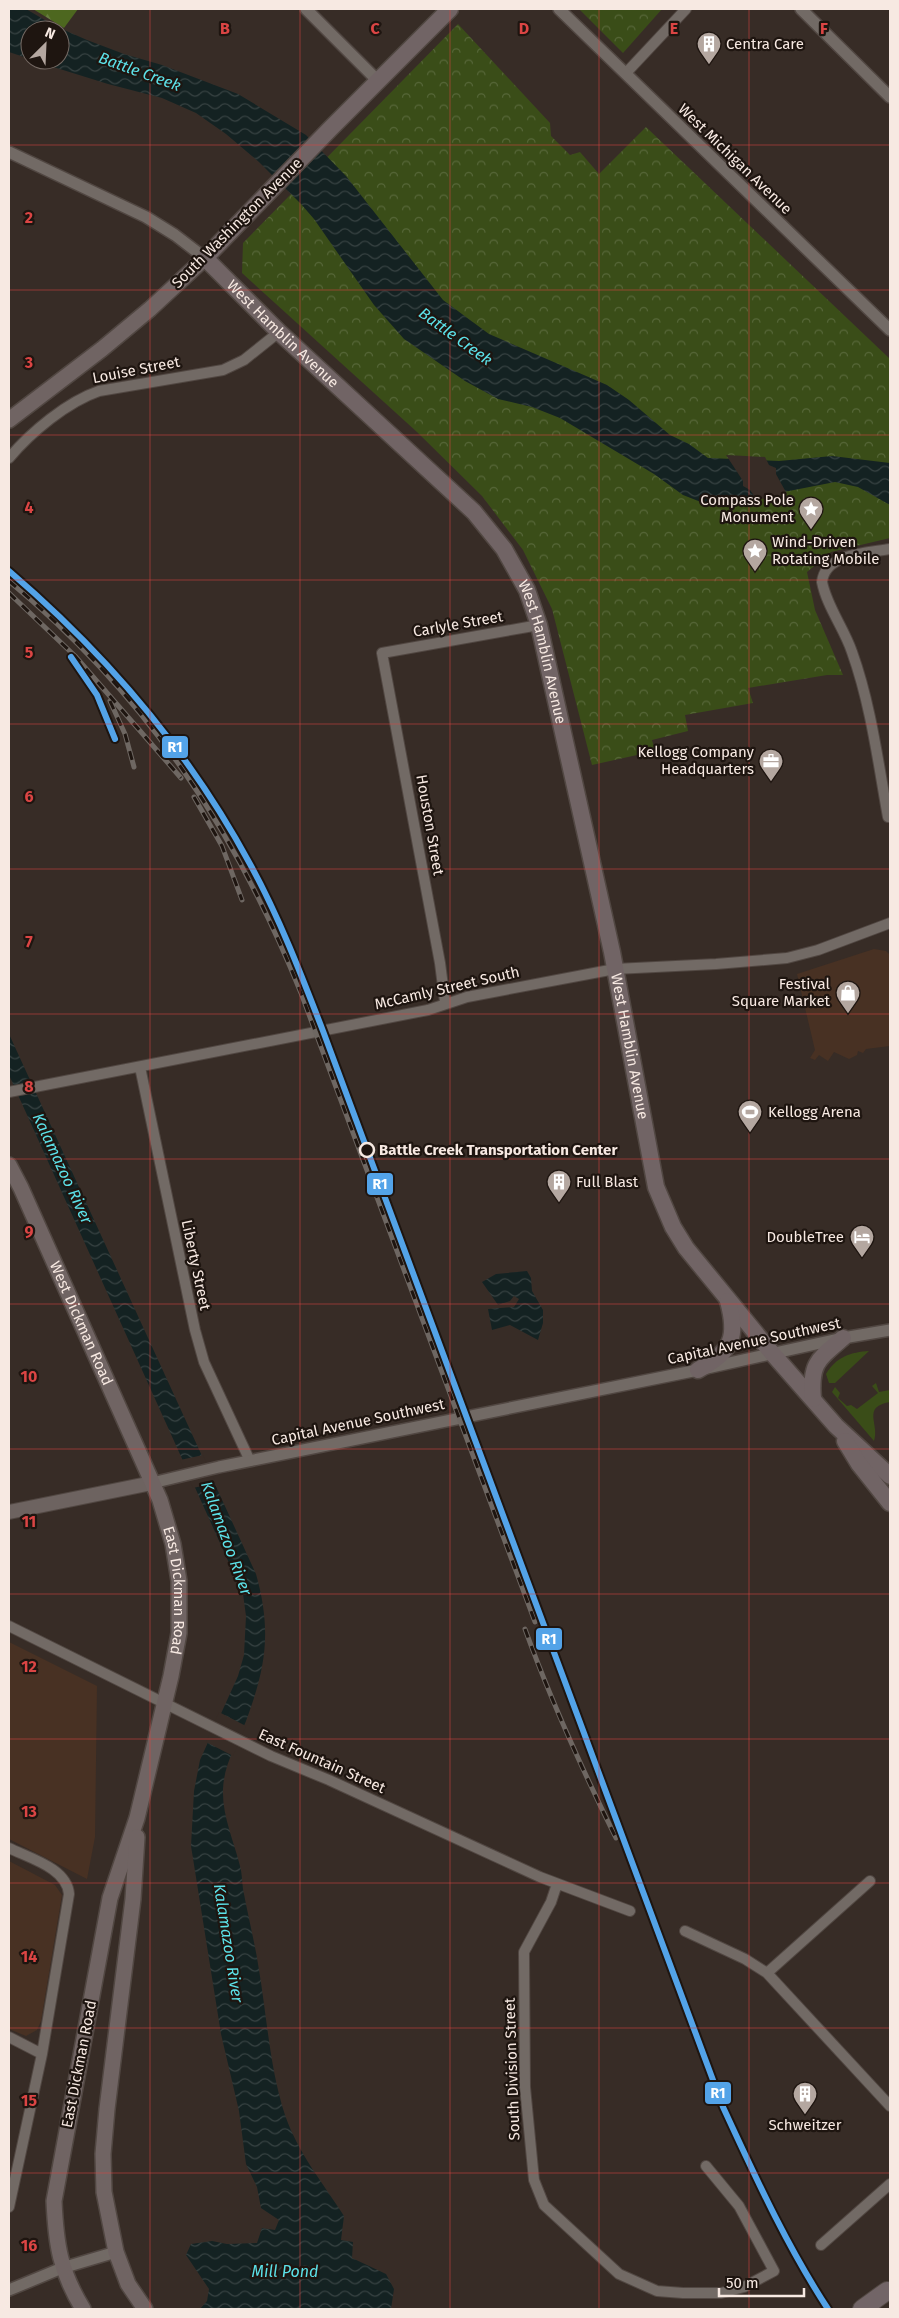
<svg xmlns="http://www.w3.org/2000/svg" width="899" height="2318" viewBox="0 0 899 2318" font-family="'Fira Sans',sans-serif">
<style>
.built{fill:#483123}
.grass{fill:#3a4d18}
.forest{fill:url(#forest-firs)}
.park{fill:url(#park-crowns)}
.water{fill:url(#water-waves)}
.pier{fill:#372c26}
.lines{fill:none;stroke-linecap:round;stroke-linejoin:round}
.minor-casing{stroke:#514742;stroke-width:12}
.tertiary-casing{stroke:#514742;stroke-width:14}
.secondary-casing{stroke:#514742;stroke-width:16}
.primary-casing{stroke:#514742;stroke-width:18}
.trunk-casing{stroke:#514742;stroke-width:19}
.motorway-casing{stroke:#514742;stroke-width:20}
.minor{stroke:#726a65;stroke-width:10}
.tertiary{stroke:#726a65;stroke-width:11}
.secondary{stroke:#6d6360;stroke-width:14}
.primary{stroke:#706463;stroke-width:15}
.trunk{stroke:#716465;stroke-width:16}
.motorway{stroke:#726567;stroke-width:18}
.rail-casing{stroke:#6e6762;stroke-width:5}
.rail{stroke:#1e1510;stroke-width:3;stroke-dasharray:9;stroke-linecap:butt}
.rail-1-casing{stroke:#1e1510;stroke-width:10}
.rail-1{stroke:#53a3e8;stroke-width:6}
.grid{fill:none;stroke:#db4544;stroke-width:1;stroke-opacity:0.55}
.stop-dot{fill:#1e1510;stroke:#f7e9e2;stroke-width:2.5}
.labels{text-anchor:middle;stroke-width:4.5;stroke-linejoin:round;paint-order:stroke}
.poi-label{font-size:15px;fill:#f7e9e2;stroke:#1e1510;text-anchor:start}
.street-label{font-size:15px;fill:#f7e9e2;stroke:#1e1510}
.stop-label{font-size:15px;font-weight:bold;fill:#f7e9e2;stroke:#1e1510;text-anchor:start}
.water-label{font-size:16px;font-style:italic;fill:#5ce1e8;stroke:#1e1510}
.grid-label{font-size:16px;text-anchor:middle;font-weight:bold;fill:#db4544;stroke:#1e1510;stroke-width:4.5;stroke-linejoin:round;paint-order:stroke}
.line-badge{stroke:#1e1510;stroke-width:2}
.badge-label{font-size:14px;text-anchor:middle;font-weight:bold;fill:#fff}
</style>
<defs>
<pattern id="forest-firs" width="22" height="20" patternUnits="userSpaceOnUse" patternTransform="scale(1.25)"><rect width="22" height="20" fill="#4d671f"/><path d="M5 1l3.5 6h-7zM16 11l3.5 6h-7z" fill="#677d3f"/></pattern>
<pattern id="park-crowns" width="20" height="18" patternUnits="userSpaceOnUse" patternTransform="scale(1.25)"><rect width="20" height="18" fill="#3a4d18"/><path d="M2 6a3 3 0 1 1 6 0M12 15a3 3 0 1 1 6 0" fill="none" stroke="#576739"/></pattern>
<pattern id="water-waves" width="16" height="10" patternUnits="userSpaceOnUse" patternTransform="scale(1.25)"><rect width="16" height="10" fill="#142222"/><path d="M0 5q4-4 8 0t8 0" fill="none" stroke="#374242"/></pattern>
</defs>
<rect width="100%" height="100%" fill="#372c26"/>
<path class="built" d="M874 949 886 951 890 955V1046L866 1049 863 1053 858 1051 857 1055 849 1059 834 1052 828 1061 819 1055 815 1060 810 1058 815 1050 797 974Z
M9 1642 97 1686 95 1837 87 1879 9 1839Z
M9 1861 55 1885 62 1895 41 2021 37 2030 26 2036 9 2029Z"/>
<path class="grass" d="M869 1351 835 1383H829L826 1374C836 1357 851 1352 869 1351Z
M876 1383 879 1392 890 1390V1402C861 1407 880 1424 874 1441L832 1392 835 1387 840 1393 838 1398 847 1406 851 1405 857 1409 878 1393 872 1386Z"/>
<path class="forest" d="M33 9H78L64 28Z"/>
<path class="park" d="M579 9H662L623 53Z
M458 24 550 123 551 136 570 155 580 152 599 174 646 127 890 359V538L831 552 807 572 815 610 843 675H827L748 688 753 703 685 715 688 731 652 740 655 751 592 765 552 609 523 550 482 496 417 432 242 273 243 243Z"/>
<path class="water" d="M9 9H26L55 26 87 40 124 54 162 65 238 94 306 135 346 176 443 300 489 334 607 385 629 400 670 435 689 444 708 458 779 461 832 456 890 463V505L858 487 835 482 733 502 706 504 683 495 654 474 560 418 532 407 498 399 465 381 404 339 374 305 314 219 301 204 259 162 226 134 196 113 162 98 108 84 31 60H60V30H30V59L9 52Z
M9 1034 256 1574C272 1631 266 1667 246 1721 237 1744 224 1764 223 1789 222 1816 234 1841 240 1866 242 1873 242 1881 243 1889 248 1916 255 1943 259 1970 267 2018 270 2069 285 2115 298 2153 323 2183 344 2216L341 2240 353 2242 352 2258 386 2274 394 2289 391 2309H200L207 2301 209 2289 186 2255 191 2244 212 2241 227 2244 257 2243 262 2228 275 2230 279 2220 261 2208 257 2187 246 2164 239 2111 221 2034 191 1846 194 1791 200 1760 238 1676 244 1655 246 1616 243 1594 9 1075Z
M527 1271 531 1278 532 1291 543 1310V1323L538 1340 510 1325 492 1330 488 1309 514 1307 519 1299 514 1296 510 1301 498 1305 482 1282 496 1274Z"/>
<path class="pier" d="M726 455 765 457 769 465 776 468V474L787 494 757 500 750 490 743 486V481Z
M203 1455 216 1483 193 1488 180 1460Z
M219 1712 246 1726 233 1756 206 1742Z"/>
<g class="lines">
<defs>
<path id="minor" d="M626 73 686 9
M9 458C31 432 67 402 99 391L223 370 244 360 279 332
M888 817C878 762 871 705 852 652 844 628 827 607 822 582 825 553 868 553 890 549
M445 1002 440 963 382 653 539 625
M140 1067 195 1330 204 1362 250 1461
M9 1092 428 1010 467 997 615 969 716 964 787 958 818 950 890 923
M9 1626 271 1756 329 1780 540 1877 630 1911
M9 1848C29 1858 67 1868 69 1894L42 2054 9 2207
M557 1884 551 1902 524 1952 525 2087 534 2180 544 2205 619 2274 657 2291 683 2293H721L744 2287 774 2271 739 2206 706 2166
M685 1931 745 1959 767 1973 890 2106
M767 1973 870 1881
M9 2037 42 2054
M821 2245 890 2184"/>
<path id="tertiary" d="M306 9 379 82
M559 9 890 330
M801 9 890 97
M9 152 146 217 175 235 205 258
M152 1483 219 1467 698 1370 843 1338 890 1330
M9 2290 62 2268 116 2252"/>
<path id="secondary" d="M9 1512 152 1483"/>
<g id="primary">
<path d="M9 420 102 349 150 309 205 258"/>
<path id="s1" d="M9 1165 21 1188 160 1500 173 1544 179 1581V1633L171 1676 137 1818 110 1898 54 2201C56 2245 60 2271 83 2309"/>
<path d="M137 1837 133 1899 107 2109 103 2154 104 2192 116 2252 128 2284 145 2309"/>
</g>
<g id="trunk">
<path id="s2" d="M450 9 330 129 205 258 279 332 474 512 504 549 527 590 539 625 612 952 656 1187 673 1227 686 1248 772 1353 836 1426 890 1476"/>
<path d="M698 1370C732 1351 738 1338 728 1301"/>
<path d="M813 1399C810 1364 817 1360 843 1338"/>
<path d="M845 1441 859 1464 890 1503"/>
</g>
<path id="motorway" d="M862 2309 887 2291"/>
</defs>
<use href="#minor" class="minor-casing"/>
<use href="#tertiary" class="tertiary-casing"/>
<use href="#secondary" class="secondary-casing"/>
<use href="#primary" class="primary-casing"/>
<use href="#trunk" class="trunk-casing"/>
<use href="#motorway" class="motorway-casing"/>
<use href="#minor" class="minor"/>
<use href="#tertiary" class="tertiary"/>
<use href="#secondary" class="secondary"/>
<use href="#primary" class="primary"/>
<use href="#trunk" class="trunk"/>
<use href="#motorway" class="motorway"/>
<defs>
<path id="rail" d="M9 581C146 695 235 829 301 993L535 1622
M9 593 75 656 181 778
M83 673 97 695 115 739
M110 701 125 734 134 767
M194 797 222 846 242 900
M525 1629C551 1701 582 1769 616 1838"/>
</defs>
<use href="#rail" class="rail-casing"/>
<use href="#rail" class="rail"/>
<defs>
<path id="rail-1" d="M9 571C106 654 189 751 250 864 279 917 301 974 323 1031L723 2107C755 2176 786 2245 828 2309
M71 657 97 695 115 739"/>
</defs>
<use href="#rail-1" class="rail-1-casing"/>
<use href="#rail-1" class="rail-1"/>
</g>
<path class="grid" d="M150 9V2309M300 9V2309M450 9V2309M599 9V2309M749 9V2309M9 145H890M9 290H890M9 435H890M9 580H890M9 724H890M9 869H890M9 1014H890M9 1159H890M9 1304H890M9 1449H890M9 1594H890M9 1739H890M9 1883H890M9 2028H890M9 2173H890"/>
<defs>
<symbol id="building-pin" viewBox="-11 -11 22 30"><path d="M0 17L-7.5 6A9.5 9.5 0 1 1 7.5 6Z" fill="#b4a7a0" stroke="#1e1510"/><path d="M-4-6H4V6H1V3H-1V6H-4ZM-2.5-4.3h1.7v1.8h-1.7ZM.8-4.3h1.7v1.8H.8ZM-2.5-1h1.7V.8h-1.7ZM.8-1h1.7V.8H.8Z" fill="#fff"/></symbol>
<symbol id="sight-pin" viewBox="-11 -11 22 30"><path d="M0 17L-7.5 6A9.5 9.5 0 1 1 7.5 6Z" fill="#b4a7a0" stroke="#1e1510"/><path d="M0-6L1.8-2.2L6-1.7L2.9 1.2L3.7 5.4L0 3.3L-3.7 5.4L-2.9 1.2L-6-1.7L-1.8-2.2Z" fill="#fff"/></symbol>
<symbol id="office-pin" viewBox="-11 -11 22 30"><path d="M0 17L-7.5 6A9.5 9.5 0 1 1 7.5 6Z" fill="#b4a7a0" stroke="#1e1510"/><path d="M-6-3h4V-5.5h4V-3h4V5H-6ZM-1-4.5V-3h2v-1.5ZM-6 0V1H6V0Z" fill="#fff"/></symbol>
<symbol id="shop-pin" viewBox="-11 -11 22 30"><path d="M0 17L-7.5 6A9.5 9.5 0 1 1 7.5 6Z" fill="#b4a7a0" stroke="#1e1510"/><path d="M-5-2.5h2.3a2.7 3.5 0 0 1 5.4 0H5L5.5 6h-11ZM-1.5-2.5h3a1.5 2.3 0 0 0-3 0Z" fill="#fff"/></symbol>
<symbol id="stadium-pin" viewBox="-11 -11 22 30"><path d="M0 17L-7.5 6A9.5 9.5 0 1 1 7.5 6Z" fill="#b4a7a0" stroke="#1e1510"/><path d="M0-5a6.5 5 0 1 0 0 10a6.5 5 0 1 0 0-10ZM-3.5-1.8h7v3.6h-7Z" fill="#fff"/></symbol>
<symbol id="hotel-pin" viewBox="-11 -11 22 30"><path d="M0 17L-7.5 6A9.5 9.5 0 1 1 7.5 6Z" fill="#b4a7a0" stroke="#1e1510"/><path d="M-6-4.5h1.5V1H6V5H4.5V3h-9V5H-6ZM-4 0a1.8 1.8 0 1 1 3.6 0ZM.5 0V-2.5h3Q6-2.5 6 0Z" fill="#fff"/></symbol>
</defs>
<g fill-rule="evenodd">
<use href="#building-pin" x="695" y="30" width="28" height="38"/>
<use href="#sight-pin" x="797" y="495" width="28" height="38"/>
<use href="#sight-pin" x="741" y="537" width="28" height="38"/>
<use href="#office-pin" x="757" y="747" width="28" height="38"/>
<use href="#shop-pin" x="834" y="979" width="28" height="38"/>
<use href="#stadium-pin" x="736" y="1098" width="28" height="38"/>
<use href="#building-pin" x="545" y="1168" width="28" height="38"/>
<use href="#hotel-pin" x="848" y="1223" width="28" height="38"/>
<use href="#building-pin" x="791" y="2080" width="28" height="38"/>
</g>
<circle class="stop-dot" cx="367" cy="1150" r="7"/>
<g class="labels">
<g class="poi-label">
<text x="726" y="49">Centra Care</text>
<text x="794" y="505" text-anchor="end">Compass Pole<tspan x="794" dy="17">Monument</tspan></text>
<text x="772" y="547">Wind-Driven<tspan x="772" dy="17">Rotating Mobile</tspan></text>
<text x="754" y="757" text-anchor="end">Kellogg Company<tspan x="754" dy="17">Headquarters</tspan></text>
<text x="830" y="989" text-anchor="end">Festival<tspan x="830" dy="17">Square Market</tspan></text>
<text x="768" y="1117">Kellogg Arena</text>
<text x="576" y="1187">Full Blast</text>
<text x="844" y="1242" text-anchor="end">DoubleTree</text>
<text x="805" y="2130" text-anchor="middle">Schweitzer</text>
</g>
<g class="street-label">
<text transform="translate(735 159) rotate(44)" y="5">West Michigan Avenue</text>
<text transform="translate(237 223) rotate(-45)" y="5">South Washington Avenue</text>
<text dy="5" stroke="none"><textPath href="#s2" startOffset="458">West Hamblin Avenue</textPath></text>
<text transform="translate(136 370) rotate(-11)" y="5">Louise Street</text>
<text transform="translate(458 624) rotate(-10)" y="5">Carlyle Street</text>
<text dy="5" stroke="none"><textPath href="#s2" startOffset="878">West Hamblin Avenue</textPath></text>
<text transform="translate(430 825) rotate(80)" y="5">Houston Street</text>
<text transform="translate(447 988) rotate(-13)" y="5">McCamly Street South</text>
<text dy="5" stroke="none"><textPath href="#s2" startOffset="1282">West Hamblin Avenue</textPath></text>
<text transform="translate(196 1265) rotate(78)" y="5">Liberty Street</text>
<text dy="5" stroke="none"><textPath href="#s1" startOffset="174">West Dickman Road</textPath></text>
<text transform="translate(754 1341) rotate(-12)" y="5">Capital Avenue Southwest</text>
<text transform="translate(358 1422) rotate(-12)" y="5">Capital Avenue Southwest</text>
<text dy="5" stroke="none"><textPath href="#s1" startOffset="460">East Dickman Road</textPath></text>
<text transform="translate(322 1761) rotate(24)" y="5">East Fountain Street</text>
<text transform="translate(79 2064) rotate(-79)" y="5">East Dickman Road</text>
<text transform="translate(512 2069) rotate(-92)" y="5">South Division Street</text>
</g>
<g class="stop-label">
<text x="379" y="1155">Battle Creek Transportation Center</text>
</g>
<g class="water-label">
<text transform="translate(140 71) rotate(20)" y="6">Battle Creek</text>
<text transform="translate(456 336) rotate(36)" y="6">Battle Creek</text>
<text transform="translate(63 1168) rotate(65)" y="6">Kalamazoo River</text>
<text transform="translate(227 1538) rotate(70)" y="6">Kalamazoo River</text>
<text transform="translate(229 1943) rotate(81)" y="6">Kalamazoo River</text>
<text x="285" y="2277">Mill Pond</text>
</g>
</g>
<g class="grid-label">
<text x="225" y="34">B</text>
<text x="375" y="34">C</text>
<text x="524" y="34">D</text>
<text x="674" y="34">E</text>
<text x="824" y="34">F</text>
<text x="29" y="223">2</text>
<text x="29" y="368">3</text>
<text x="29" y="513">4</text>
<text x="29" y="658">5</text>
<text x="29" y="802">6</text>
<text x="29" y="947">7</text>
<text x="29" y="1092">8</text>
<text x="29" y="1237">9</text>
<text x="29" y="1382">10</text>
<text x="29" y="1527">11</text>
<text x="29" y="1672">12</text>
<text x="29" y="1817">13</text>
<text x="29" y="1962">14</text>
<text x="29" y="2106">15</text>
<text x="29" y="2251">16</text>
</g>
<g class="line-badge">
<rect x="161" y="735" width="28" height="24" rx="5" fill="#53a3e8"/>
<rect x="366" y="1172" width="28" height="24" rx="5" fill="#53a3e8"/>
<rect x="535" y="1627" width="28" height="24" rx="5" fill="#53a3e8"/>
<rect x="704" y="2081" width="28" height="24" rx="5" fill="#53a3e8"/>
</g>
<g class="badge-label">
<text x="175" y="752">R1</text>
<text x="380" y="1189">R1</text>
<text x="549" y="1644">R1</text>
<text x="718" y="2098">R1</text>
</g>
<rect width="899" height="2318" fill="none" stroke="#f7e9e2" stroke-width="20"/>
<g transform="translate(45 45) rotate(24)"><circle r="24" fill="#1e1510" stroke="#756a64"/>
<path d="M0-4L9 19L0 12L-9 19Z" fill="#b4a7a0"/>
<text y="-8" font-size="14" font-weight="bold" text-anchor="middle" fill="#f7e9e2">N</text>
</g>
<path d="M719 2288v8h85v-8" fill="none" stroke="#f7e9e2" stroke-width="2.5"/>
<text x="726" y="2288" font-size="15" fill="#f7e9e2" stroke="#1e1510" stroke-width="4" paint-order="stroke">50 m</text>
</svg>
